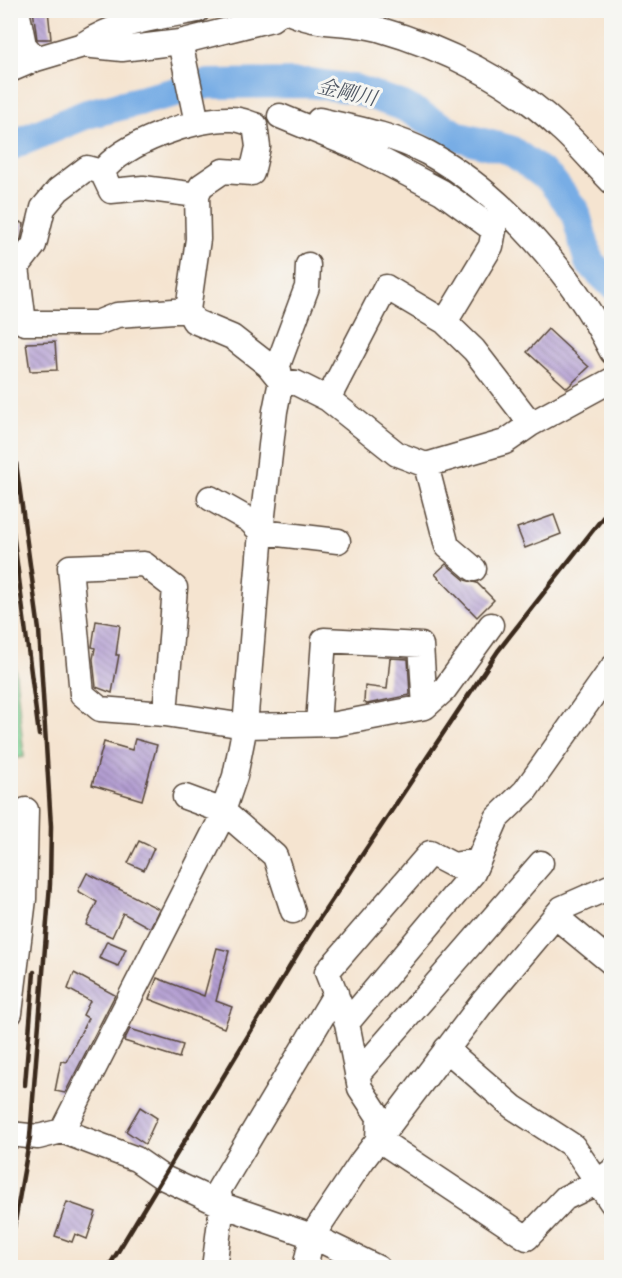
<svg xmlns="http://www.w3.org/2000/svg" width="622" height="1278" viewBox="0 0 622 1278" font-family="'IM FELL French Canon','Noto Serif JP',serif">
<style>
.grass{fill:#7fd395;stroke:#5d7e5a;stroke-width:1.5}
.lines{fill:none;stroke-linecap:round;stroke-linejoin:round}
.river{stroke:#78ade5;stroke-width:30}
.building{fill:url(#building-back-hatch)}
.minor-casing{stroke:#574639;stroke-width:27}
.minor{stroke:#fff;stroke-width:24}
.rail{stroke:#3b2a1e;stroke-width:4.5}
.labels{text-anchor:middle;stroke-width:6;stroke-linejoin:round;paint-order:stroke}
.water-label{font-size:20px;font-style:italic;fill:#505864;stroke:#f6f6f2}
</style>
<defs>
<pattern id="building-back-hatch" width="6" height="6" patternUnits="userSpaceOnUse" patternTransform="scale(1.5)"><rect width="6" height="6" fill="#b29dd1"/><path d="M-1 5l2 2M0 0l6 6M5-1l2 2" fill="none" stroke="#9280a9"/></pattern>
</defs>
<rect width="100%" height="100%" fill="#f6f6f2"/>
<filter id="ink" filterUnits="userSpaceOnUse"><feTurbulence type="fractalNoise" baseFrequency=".0167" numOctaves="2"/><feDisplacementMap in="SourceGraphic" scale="12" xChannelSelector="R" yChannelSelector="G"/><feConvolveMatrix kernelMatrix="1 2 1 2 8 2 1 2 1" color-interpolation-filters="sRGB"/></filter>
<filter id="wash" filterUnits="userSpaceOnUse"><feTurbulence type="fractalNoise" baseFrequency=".008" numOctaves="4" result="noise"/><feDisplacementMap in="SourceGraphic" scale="24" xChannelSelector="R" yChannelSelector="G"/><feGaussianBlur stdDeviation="1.35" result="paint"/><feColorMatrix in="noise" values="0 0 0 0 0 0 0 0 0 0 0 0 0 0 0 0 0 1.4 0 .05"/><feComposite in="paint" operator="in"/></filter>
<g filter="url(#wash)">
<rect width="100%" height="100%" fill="#f5e4d0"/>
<path class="grass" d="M11 627 24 757 11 759H10Z"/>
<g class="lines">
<path class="river" d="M10 146 87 114 208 84 310 83 354 89 403 106 460 137 510 150 550 179 575 211 589 262 612 284"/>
</g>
<g id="blocks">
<path class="building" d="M33 10H48L51 39H37Z
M20 222 24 224 21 239 12 250 10 242Z
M548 329 589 367 567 388 527 352Z
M55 342 57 370 30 371 26 343Z
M554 515 561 534 525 548 517 528Z
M446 564 465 580 477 583 494 600 477 617 435 574Z
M96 621 120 625 116 655H119L112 693 96 687 93 659 95 648 92 647Z
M390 658 408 659 410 695 367 704 364 702 365 686 387 689Z
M135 739 157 745 142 800 92 785 104 742 132 750Z
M139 841 154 848 144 870 128 863Z
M87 873 159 909 150 928 123 913 112 937 86 925 97 902 78 891Z
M107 941 126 949 118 966 99 958Z
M217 948 229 951 216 1001 232 1007 224 1028 149 999 157 978 204 996Z
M74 973 115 995 65 1093 55 1091 61 1061 66 1062 88 1018 83 1015 90 1001 68 989Z
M130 1029 183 1045 179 1058 124 1041Z
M140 1107 157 1118 145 1144 126 1131Z
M67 1202 96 1212 87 1239 75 1234 72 1242 55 1236Z"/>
</g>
</g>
<g filter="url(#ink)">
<use href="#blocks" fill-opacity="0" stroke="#574639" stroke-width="1.5"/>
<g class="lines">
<defs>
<path id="minor" d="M17 10 24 45 36 59
M180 42 197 123
M84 44C116 22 160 17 198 10
M10 70 36 59 83 45 122 49 180 42 272 19 284 10C318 27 344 20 378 29 445 48 511 81 561 129 579 145 595 165 612 182
M280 116 360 149 442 192 494 230 491 246 445 322 474 350 531 424
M319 120C355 128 394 135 428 153 503 194 574 276 612 352
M102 172C122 143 197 117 232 119 240 119 248 123 255 125L258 147 252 173 223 171 201 186 197 195 198 239 188 310 194 321 232 337 268 365 281 381 296 383 328 399 397 454 426 465 505 442 531 424 612 380
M188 310 117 315 97 323H24L17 267 34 245 43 208 58 190 87 168 102 172 111 191 143 188 197 195
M328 399 386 287 445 322
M426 465 447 546 474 569
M210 498 249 520 261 532 338 541
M425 707 444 690 491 625
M165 714 175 588 144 564 70 567 82 694 100 709 165 714 245 726 336 724 425 707 421 645 324 640 318 724
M185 797 223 811 275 856 293 911
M555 916 612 963
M10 1013 24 899 26 810
M347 1023 473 873 497 818 525 791 612 668
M446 1049 513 1107 573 1146 612 1203
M357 1075 541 863
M62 1131 219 823 235 776 245 726 261 532 275 411 281 381 278 365 307 287 308 265
M10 1134 38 1137 62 1131 136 1159 162 1177 222 1205 312 1236 378 1268
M378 1139 379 1117 360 1088 347 1023 327 972 430 853 453 865 477 861
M378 1139 527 1238 565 1198 596 1183 612 1171
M214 1268 222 1205 218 1191 336 993
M305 1268 312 1236 362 1161 482 1003 562 908 612 886"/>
</defs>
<use href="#minor" class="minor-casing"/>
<use href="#minor" class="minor"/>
<path class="rail" d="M10 419 39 630 51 826 50 884 30 1137 10 1250
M10 509 39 735
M25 1085 34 972
M108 1268 310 933 498 651 612 506"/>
</g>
</g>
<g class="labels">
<g class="water-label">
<text transform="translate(347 92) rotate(13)" y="7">金剛川</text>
</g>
</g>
<rect width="622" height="1278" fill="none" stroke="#f6f6f2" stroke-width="36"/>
</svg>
